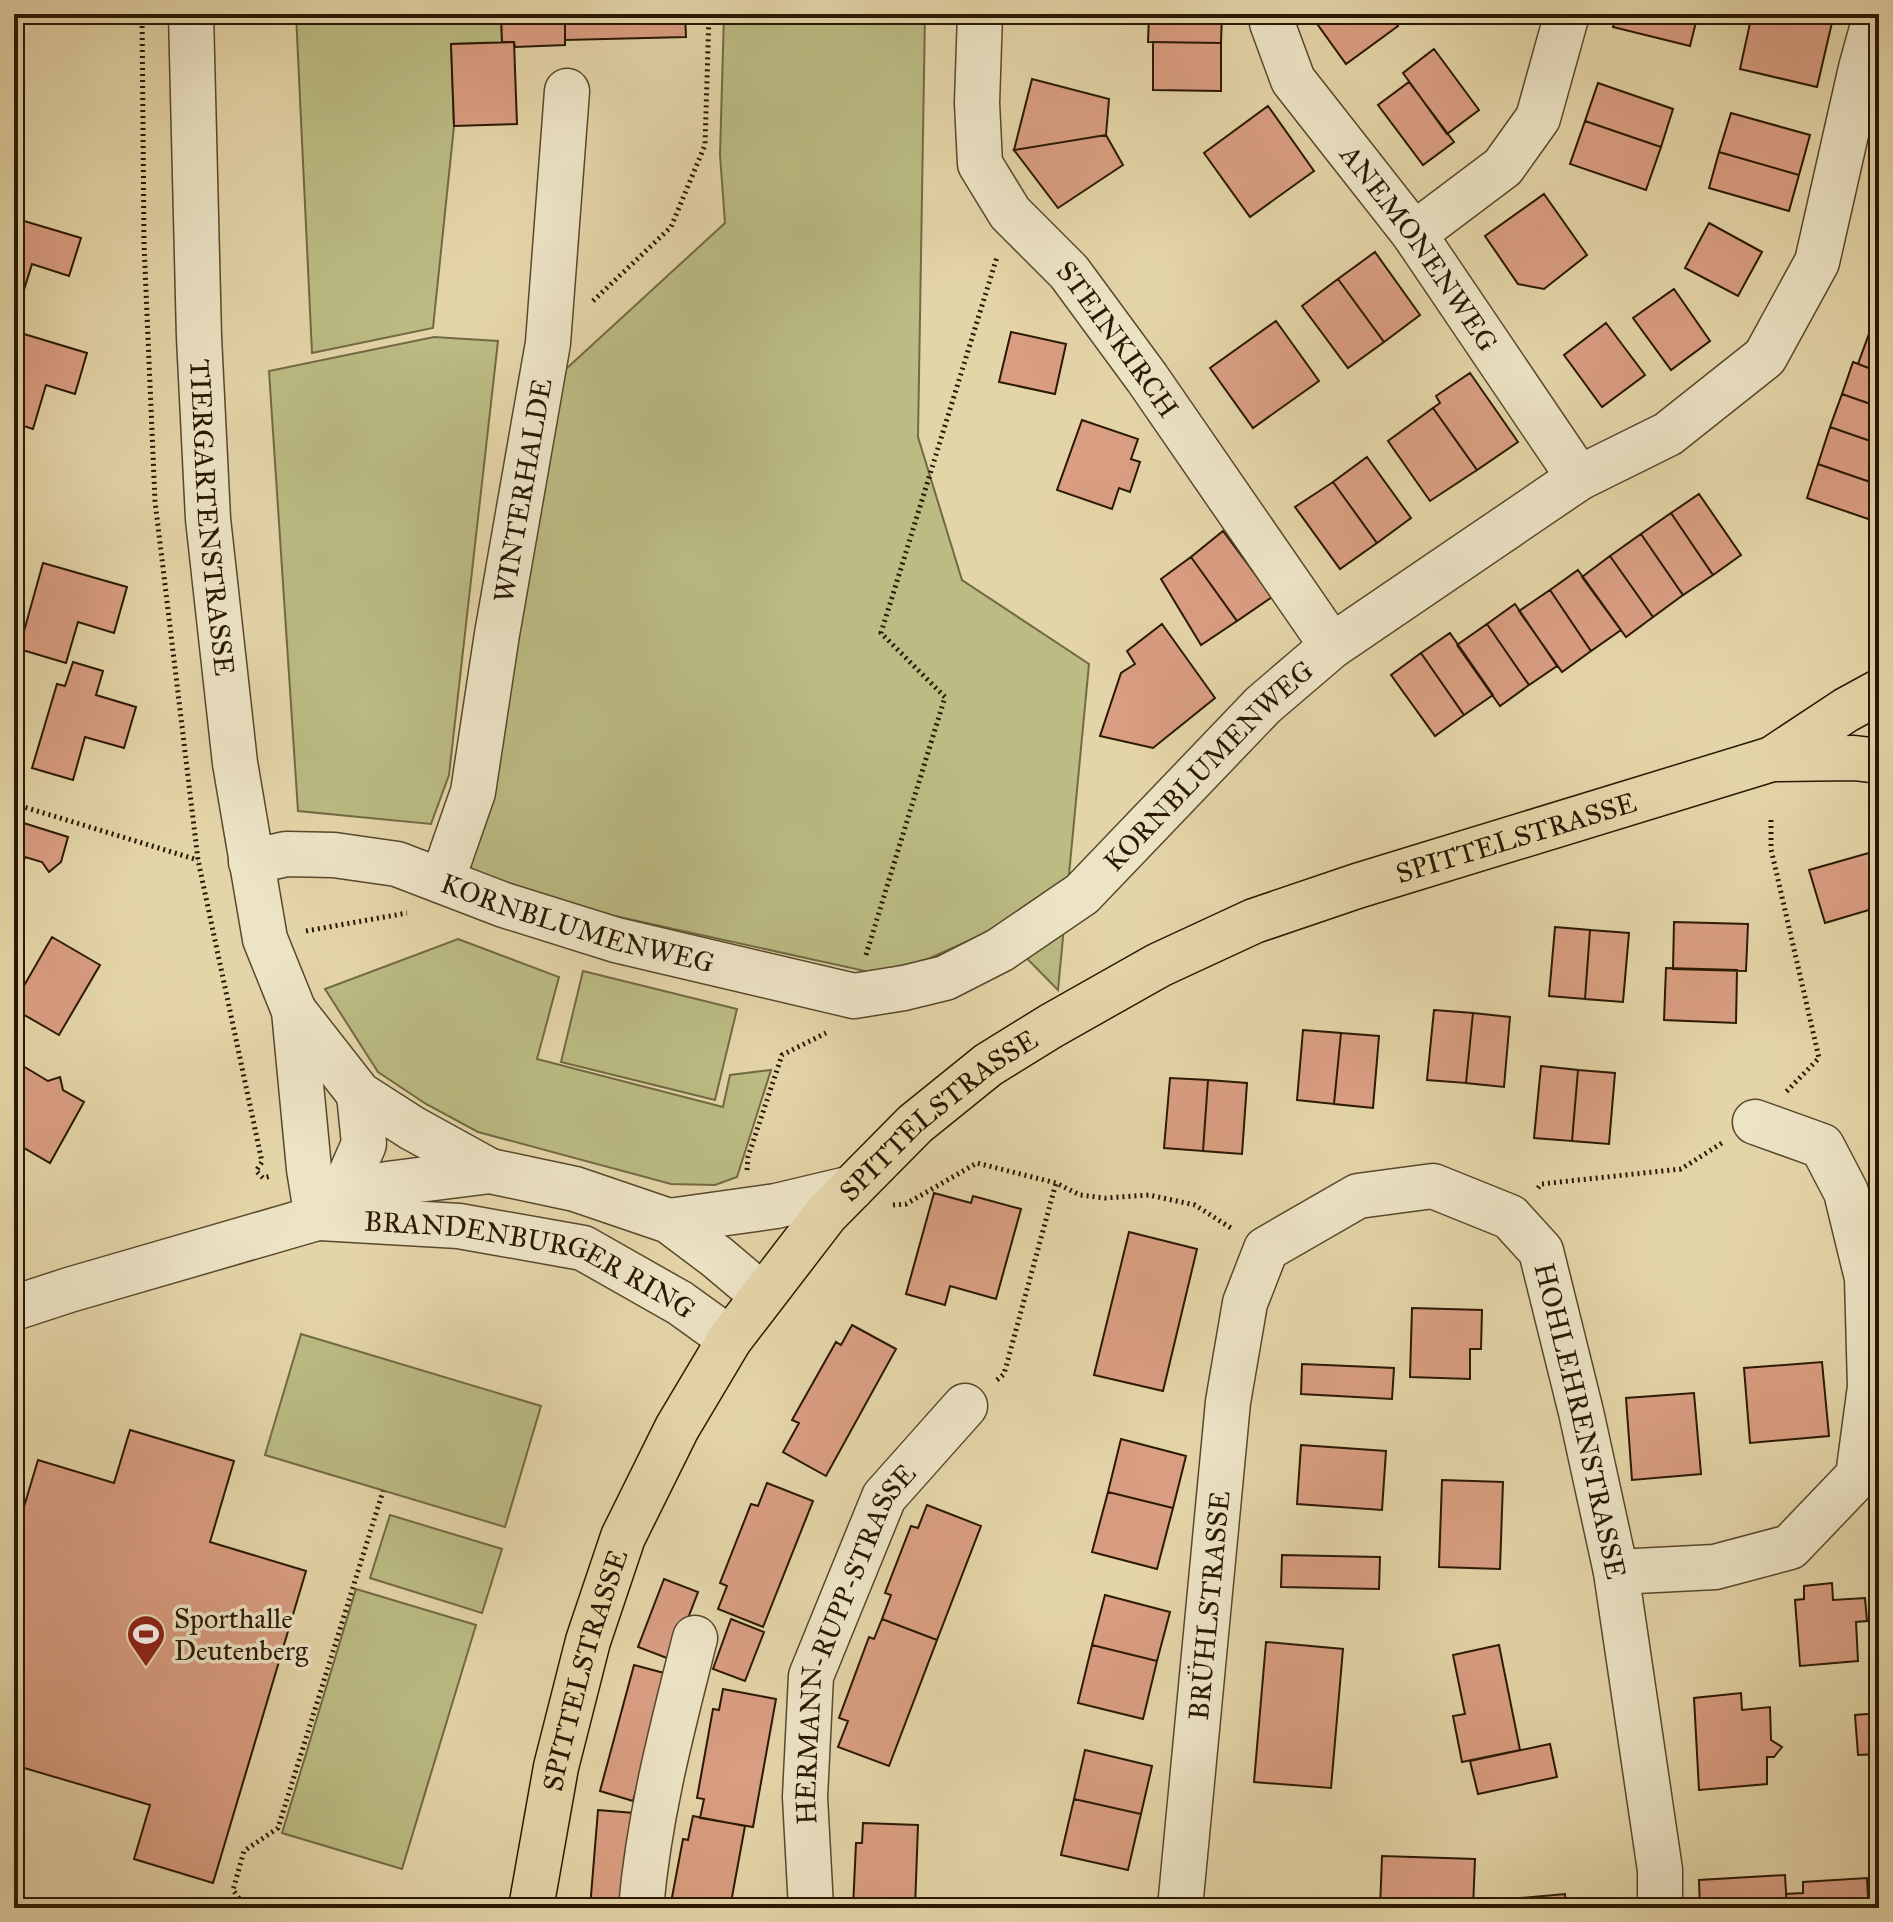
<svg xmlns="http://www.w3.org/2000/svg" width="1893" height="1922" viewBox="0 0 1893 1922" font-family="'IM FELL Great Primer',serif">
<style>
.green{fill:#bbbb83;stroke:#726a43;stroke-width:2}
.building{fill:#da9e82;stroke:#2a1903;stroke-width:2}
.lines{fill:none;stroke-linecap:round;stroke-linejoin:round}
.minor-casing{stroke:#58482c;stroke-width:47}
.major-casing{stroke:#2a1903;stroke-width:47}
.path{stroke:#2a1903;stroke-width:5;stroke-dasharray:2 4;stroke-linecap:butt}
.minor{stroke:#ede4c6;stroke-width:44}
.major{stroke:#e4d5a8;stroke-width:44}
.labels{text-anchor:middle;stroke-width:7;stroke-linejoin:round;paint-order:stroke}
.street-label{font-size:28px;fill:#2a1903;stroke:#ede4c6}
.poi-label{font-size:28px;fill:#2a1903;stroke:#ede4c6;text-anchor:start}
</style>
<rect width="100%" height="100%" fill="#e4d5a8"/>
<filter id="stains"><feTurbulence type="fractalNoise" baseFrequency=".0025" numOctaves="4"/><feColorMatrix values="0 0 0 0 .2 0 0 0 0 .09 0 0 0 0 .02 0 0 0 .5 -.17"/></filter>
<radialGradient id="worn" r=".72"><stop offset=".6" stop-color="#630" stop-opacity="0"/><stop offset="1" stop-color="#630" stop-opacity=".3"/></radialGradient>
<path class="green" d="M296 14H501L502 42 451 44 454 126 433 328 312 353Z
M724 14H925L918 437 962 580 1089 664 1058 990 997 928 928 959 874 973 483 887 468 866 554 380 725 223 720 155Z
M434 337 498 341 449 775 431 824 298 811 269 371Z
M458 939 559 977 537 1059 723 1107 730 1075 771 1070 737 1177 715 1185 671 1184 478 1132 426 1104 378 1072 325 989Z
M583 971 737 1009 715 1100 561 1062Z
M301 1334 541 1406 505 1527 265 1455Z
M390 1515 502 1549 482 1613 370 1578Z
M356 1589 476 1625 402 1869 282 1833Z"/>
<path class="building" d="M501 14H565V45L515 47 514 42H502Z
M565 14H685L686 37 565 40Z
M1149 14H1222L1221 43 1148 42Z
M1310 14H1389L1398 26 1346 64Z
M1616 14H1698L1690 46 1613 27Z
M1752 14H1834L1817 87 1740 69Z
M514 42 517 124 454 126 451 44Z
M1153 42 1221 43V91L1153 90Z
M1434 49 1479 110 1447 134 1403 73Z
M1032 79 1109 99 1106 135 1014 150Z
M1409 82 1454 142 1423 165 1378 105Z
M1598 83 1673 109 1661 147 1585 121Z
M1268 106 1314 171 1250 217 1204 153Z
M1731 113 1810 135 1799 175 1719 152Z
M1585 121 1661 147 1646 190 1570 164Z
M1106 135 1123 165 1058 208 1014 150Z
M1719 152 1799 175 1789 211 1709 188Z
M1544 194 1587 255 1544 289 1518 284 1485 236Z
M14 218 81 238 69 276 32 264 18 309 14 308Z
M1709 223 1762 252 1738 296 1685 268Z
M1375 252 1420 315 1384 342 1338 279Z
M1338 279 1384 342 1348 368 1302 306Z
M1674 289 1710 341 1671 370 1633 318Z
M1276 321 1319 381 1253 428 1210 368Z
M1606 323 1645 375 1602 407 1564 355Z
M14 331 87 353 75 394 46 385 33 429 14 423Z
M1870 331 1879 334V372L1858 364Z
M1011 332 1066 344 1055 394 999 382Z
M1853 362 1879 372V407L1842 394Z
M1470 373 1518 442 1477 470 1433 408 1440 403 1436 396Z
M1842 394 1879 407V444L1830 427Z
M1433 408 1477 470 1430 501 1388 441Z
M1082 420 1138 439 1131 459 1140 462 1130 492 1119 488 1112 509 1057 490Z
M1830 427 1879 444V485L1818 464Z
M1367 457 1411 518 1377 543 1333 482Z
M1818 464 1879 485V517L1877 522 1807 498Z
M1333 482 1377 543 1340 569 1295 507Z
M1699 494 1741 555 1713 575 1671 513Z
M1671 513 1713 575 1683 595 1641 534Z
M1223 531 1272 597 1237 621 1191 557Z
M1641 534 1683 595 1653 617 1610 556Z
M1610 556 1653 617 1626 637 1582 577Z
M1191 557 1237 621 1201 645 1161 579Z
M43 563 127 587 114 633 78 622 66 663 19 649Z
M1578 570 1621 630 1591 651 1550 590Z
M1550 590 1591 651 1562 672 1519 611Z
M1515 604 1557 666 1529 685 1487 624Z
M1162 624 1215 698 1153 748 1100 736 1121 673 1135 664 1127 651Z
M1487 624 1529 685 1500 706 1457 645Z
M1450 633 1493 695 1464 715 1421 653Z
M1421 653 1464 715 1435 736 1391 675Z
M73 662 103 671 96 695 136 707 124 748 85 737 73 780 32 768 57 684 65 686Z
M14 820 68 837 61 862 49 872 42 862 25 857 16 887 20 893 14 899Z
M1879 850V907L1825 923 1809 870Z
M1674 922 1748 924 1746 971 1673 969Z
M1555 927 1590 930 1585 999 1549 996Z
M1590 930 1629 933 1623 1002 1585 999Z
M52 937 100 965 59 1035 14 1009V1003Z
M1666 968 1737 970 1736 1023 1664 1020Z
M1434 1010 1473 1013 1466 1083 1427 1080Z
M1473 1013 1510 1017 1504 1087 1466 1083Z
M1303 1030 1341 1033 1334 1104 1297 1100Z
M1341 1033 1379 1036 1373 1108 1334 1104Z
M18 1063 48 1081 60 1077 63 1090 84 1102 50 1163 19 1145 14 1134V1071Z
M1541 1066 1578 1070 1572 1141 1534 1138Z
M1578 1070 1615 1073 1609 1144 1572 1141Z
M1170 1078 1208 1080 1203 1151 1164 1148Z
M1208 1080 1247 1083 1242 1154 1203 1151Z
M934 1193 971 1203 973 1196 1021 1209 996 1299 950 1286 945 1305 906 1294Z
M1129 1232 1197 1249 1163 1391 1094 1375Z
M1412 1308 1482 1310 1481 1349H1470V1379L1410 1377Z
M852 1325 896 1349 826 1476 783 1452 799 1423 792 1420 836 1342 841 1345Z
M1822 1362 1829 1436 1750 1443 1744 1368Z
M1302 1364 1394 1368 1392 1399 1301 1394Z
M1694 1393 1701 1474 1632 1480 1626 1398Z
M130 1430 234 1461 210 1542 306 1571 213 1883 134 1859 150 1805 14 1765V1540L38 1460 114 1483Z
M1121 1439 1186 1456 1173 1508 1108 1492Z
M1301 1445 1386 1451 1382 1510 1297 1504Z
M1442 1480 1503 1482 1500 1569 1439 1567Z
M767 1483 813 1501 763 1627 718 1609 727 1586 720 1583 751 1504 758 1506Z
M1108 1492 1173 1508 1157 1569 1092 1552Z
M927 1505 981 1526 937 1640 882 1619 891 1595 885 1593 911 1526 918 1528Z
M1282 1555 1380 1557 1379 1589 1281 1587Z
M664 1579 698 1592 672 1660 638 1647Z
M1832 1583 1833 1600 1865 1598 1867 1621 1856 1622 1858 1661 1800 1666 1795 1600 1804 1599V1586Z
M1105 1595 1170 1612 1157 1661 1092 1645Z
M731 1619 764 1632 745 1681 713 1669Z
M882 1619 937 1640 889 1766 838 1747 848 1721 839 1718 869 1637 874 1639Z
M1266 1642 1343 1649 1331 1788 1254 1782Z
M1092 1645 1157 1661 1143 1719 1078 1703Z
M1499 1645 1520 1750 1462 1762 1453 1716 1465 1714 1453 1655Z
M634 1665 668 1674 633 1801 600 1791Z
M723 1689 776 1699 753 1827 700 1818 704 1799 697 1798 713 1709 719 1710Z
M1741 1693 1742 1710 1770 1707 1771 1740 1782 1747 1774 1757H1767V1784L1699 1790 1694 1698Z
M1879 1713V1754L1858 1755 1855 1715Z
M1550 1744 1557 1777 1478 1794 1470 1761Z
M1085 1750 1152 1766 1141 1814 1074 1799Z
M1074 1799 1141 1814 1128 1870 1061 1855Z
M598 1810 634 1813 625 1908H590Z
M693 1816 745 1826 730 1908H670L683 1839 688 1840Z
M863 1823 918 1825 915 1908H853L856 1843H862Z
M1382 1856 1475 1859 1473 1908H1380Z
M1785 1875 1787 1908H1700L1699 1880Z
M1867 1878 1868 1897H1879V1908H1787L1786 1894 1803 1893V1882Z
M1565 1894 1566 1908H1522L1521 1898Z"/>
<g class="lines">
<defs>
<g id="minor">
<path id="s1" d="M191 14 199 337 208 519 235 763 265 939 294 1011 309 1169 317 1218"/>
<path id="s2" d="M980 14 977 103 980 164 1010 213 1069 272 1147 378 1332 646"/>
<path id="s3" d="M1272 14V23L1293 80 1414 234 1579 478"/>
<path d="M1414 234 1503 167 1538 118 1567 14"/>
<path id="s4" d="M251 862 286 854 334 855 397 864 504 905 616 940 854 996 904 988 945 978 1000 950 1082 894 1263 705 1332 646 1579 478 1668 434 1765 357 1817 262 1861 68 1876 14"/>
<path id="s5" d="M442 881 473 792 497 634 548 343 567 91"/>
<path d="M294 1011 359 1094 412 1128 490 1171"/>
<path d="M321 1213 349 1178 364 1144 359 1094"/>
<path id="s6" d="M320 1218 459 1226 583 1248 680 1303 730 1339"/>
<path d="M669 1221 776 1206 852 1188"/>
<path d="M14 1308 69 1290 317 1218 387 1184 490 1171 575 1189 669 1221 717 1257 762 1295"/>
<path d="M1616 1572 1715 1567 1790 1547 1858 1476 1870 1387 1867 1278 1846 1192 1822 1146 1755 1122"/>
<path d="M641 1908C649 1815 672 1729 695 1638"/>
<path id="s7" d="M811 1908 805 1797 811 1676 884 1497 965 1406"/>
<path id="s8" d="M1180 1908 1228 1402 1245 1303 1266 1249 1358 1196 1433 1186 1510 1217 1541 1251 1581 1412 1616 1572 1660 1870V1908"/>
</g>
<g id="major">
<path d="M1772 759 1846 710 1879 692"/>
<path id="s9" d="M531 1908 556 1767 588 1641 623 1537 677 1428 730 1339 826 1214 915 1124 988 1065 1051 1026 1159 965 1254 921 1357 886 1772 759 1854 758 1879 761"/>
</g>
</defs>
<use href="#minor" class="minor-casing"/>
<use href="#major" class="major-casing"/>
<path class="path" d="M142 14 144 244 155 501 198 860 262 1162 256 1171 263 1178 271 1176
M593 301 671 227 705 145 709 14
M14 804 198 860
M1771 820V849L1819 1058 1786 1092
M306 931 407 913
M866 955 945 697 881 633 997 257
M747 1170 748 1157 782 1055 826 1033
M1538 1188 1541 1184 1681 1169 1722 1143
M893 1205 906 1204 977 1163 1056 1183 1080 1195 1105 1198 1149 1195 1195 1205 1231 1228
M997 1380 1004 1374 1056 1183
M246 1908 233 1890 244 1851 278 1828 383 1491"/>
<use href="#minor" class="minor"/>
<use href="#major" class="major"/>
</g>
<defs>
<symbol id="stadium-pin" viewBox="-11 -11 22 30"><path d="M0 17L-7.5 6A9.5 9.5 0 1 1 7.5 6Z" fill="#8f2418" stroke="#ede4c6"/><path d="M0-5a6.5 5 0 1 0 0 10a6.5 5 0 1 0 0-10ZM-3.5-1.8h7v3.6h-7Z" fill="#fff"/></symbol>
</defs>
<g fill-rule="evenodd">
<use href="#stadium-pin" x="124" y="1612" width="44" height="60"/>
</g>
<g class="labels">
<g class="street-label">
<text dy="10" stroke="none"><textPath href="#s3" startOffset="280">ANEMONENWEG</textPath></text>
<text dy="10" stroke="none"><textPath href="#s2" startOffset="374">STEINKIRCH</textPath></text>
<text dy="10" stroke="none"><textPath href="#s5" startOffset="400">WINTERHALDE</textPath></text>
<text dy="10" stroke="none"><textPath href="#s1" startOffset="504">TIERGARTENSTRASSE</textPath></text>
<text dy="10" stroke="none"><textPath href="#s4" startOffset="1058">KORNBLUMENWEG</textPath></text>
<text dy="10" stroke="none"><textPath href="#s9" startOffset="1564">SPITTELSTRASSE</textPath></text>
<text dy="10" stroke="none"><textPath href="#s4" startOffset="338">KORNBLUMENWEG</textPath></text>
<text dy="10" stroke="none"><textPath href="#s9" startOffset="916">SPITTELSTRASSE</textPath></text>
<text dy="10" stroke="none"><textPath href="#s6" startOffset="218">BRANDENBURGER RING</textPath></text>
<text dy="10" stroke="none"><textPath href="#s8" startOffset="1152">HOHLEHRENSTRASSE</textPath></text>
<text dy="10" stroke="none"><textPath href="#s8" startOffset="304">BRÜHLSTRASSE</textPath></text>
<text dy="10" stroke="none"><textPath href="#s7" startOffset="274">HERMANN-RUPP-STRASSE</textPath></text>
<text dy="10" stroke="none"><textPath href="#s9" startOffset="244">SPITTELSTRASSE</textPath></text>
</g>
<g class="poi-label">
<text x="174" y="1628">Sporthalle<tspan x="174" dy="32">Deutenberg</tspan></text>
</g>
</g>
<rect width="1893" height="1922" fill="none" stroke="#e4d5a8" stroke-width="48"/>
<rect x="16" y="16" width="1861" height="1890" fill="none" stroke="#2a1903" stroke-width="4"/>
<rect x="24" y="24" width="1845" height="1874" fill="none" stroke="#2a1903" stroke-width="2"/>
<rect width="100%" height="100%" filter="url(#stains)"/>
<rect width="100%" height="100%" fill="url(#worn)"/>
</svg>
